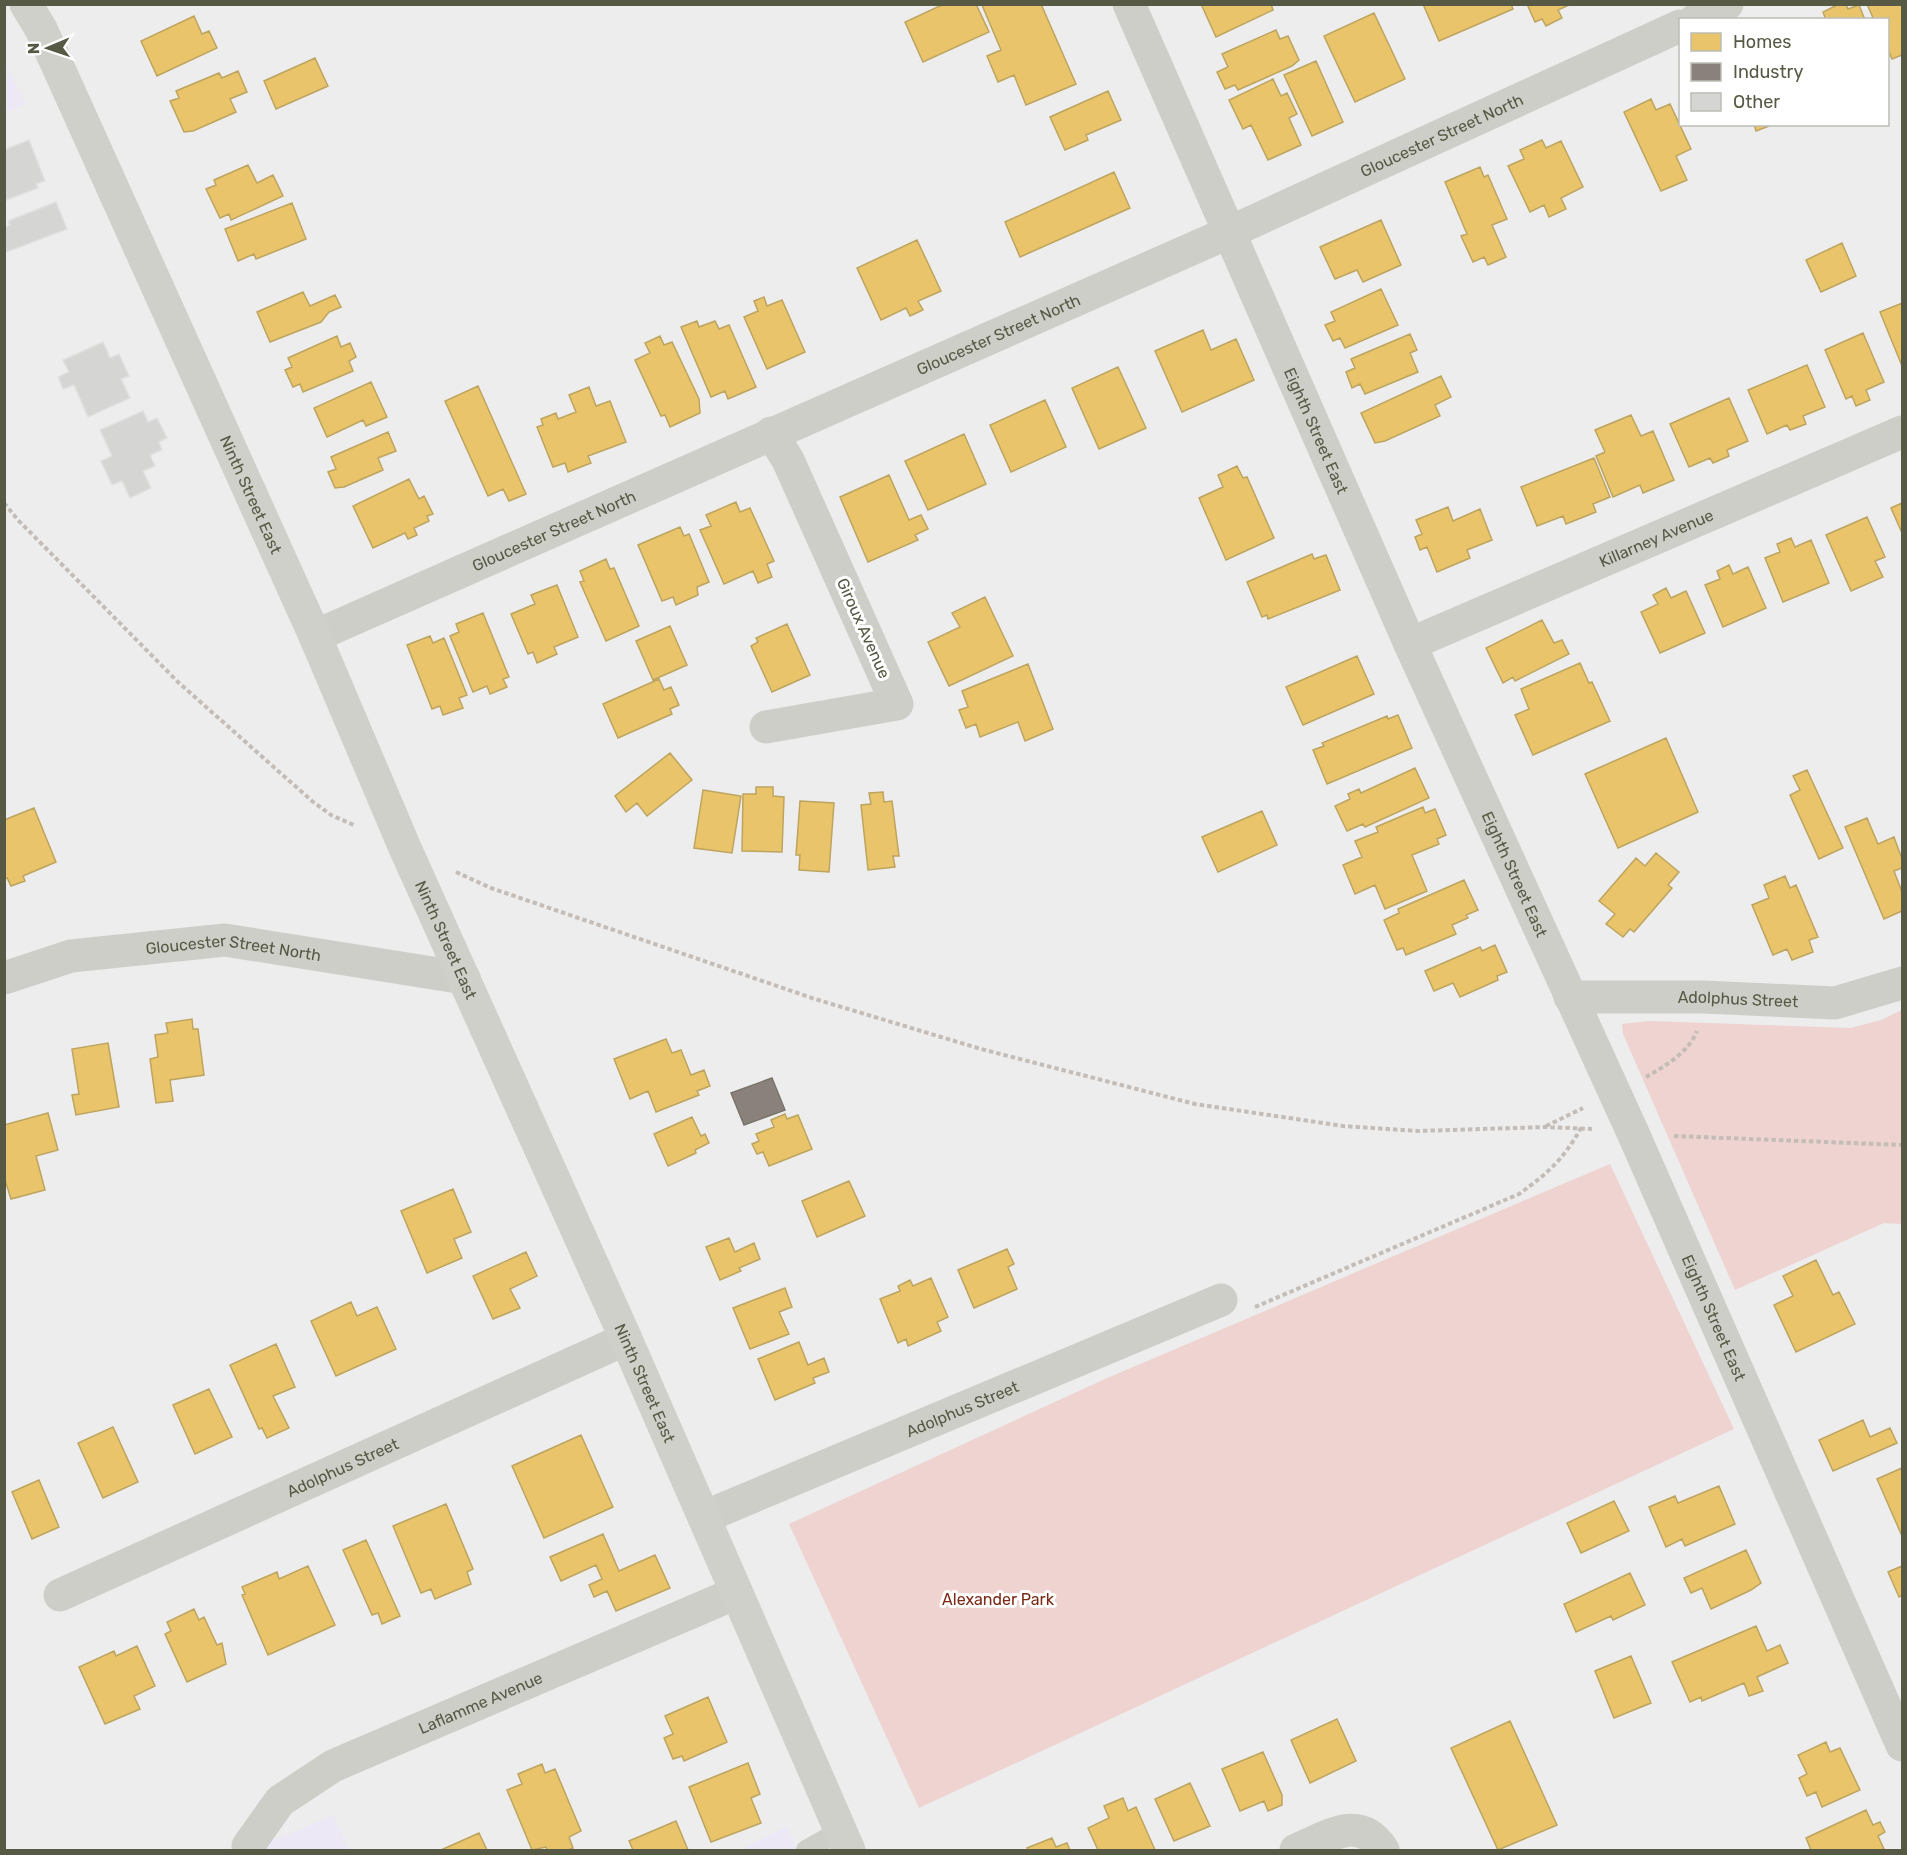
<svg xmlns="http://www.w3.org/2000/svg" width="1907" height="1855" viewBox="0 0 1907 1855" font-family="Rubik,sans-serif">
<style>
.commercial{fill:#ede8f5}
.green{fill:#eed3d0}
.homes{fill:#e9c46a;stroke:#bda45f;stroke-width:1.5}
.industry{fill:#8a817c;stroke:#7a756b;stroke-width:1.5}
.building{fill:#d5d6d4;stroke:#dfe0df;stroke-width:1.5}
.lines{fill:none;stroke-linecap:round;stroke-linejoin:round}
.path{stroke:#c4bdb7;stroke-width:4;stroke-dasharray:4.5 3;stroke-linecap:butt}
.service{stroke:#cecec9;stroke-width:20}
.minor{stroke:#cecec9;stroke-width:33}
.secondary{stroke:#cfd0ca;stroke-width:33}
.labels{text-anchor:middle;stroke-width:6;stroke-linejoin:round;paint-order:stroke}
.street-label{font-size:16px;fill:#565944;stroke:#fff}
.park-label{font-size:16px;fill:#7b2915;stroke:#fff}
</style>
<rect width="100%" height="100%" fill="#ededee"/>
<path class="commercial" d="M4 60 26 105 5 112H4Z
M334 1815 348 1850H250Z
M787 1826 797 1850H739Z"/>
<path class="green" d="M1902 1010V1224L1884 1223 1735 1290 1623 1034 1622 1024 1649 1021 1851 1028 1881 1020Z
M1610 1164 1734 1429 919 1808 789 1524 1105 1379Z"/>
<path class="homes" d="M944 4H976L989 32 923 62 905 22Z
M984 4H1041L1076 84 1026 105 1014 75 998 82 987 56 1001 50 982 5Z
M1201 4H1271L1273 10 1216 37Z
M1423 4H1511L1513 9 1439 41Z
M1527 4H1568L1569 5 1558 10 1562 18 1546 26 1542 19 1535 22Z
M1839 4H1846L1848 9 1859 5 1865 20H1826L1823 12Z
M1867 4H1902V55L1892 59 1888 49V20H1874Z
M1374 13 1405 79 1355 102 1324 36Z
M194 16 202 34 209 31 217 48 157 76 141 41Z
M1276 30 1280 39 1288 36 1299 60 1292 66 1238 90 1235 85 1225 89 1217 72 1228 67 1222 54Z
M315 58 328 86 276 109 264 81Z
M1316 61 1343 122 1312 136 1284 75Z
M238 71 247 92 230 99 236 112 193 131 184 132 170 101 179 98 176 91 219 73 222 78Z
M1273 79 1281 96 1287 93 1297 114 1289 118 1301 145 1268 160 1251 125 1243 129 1229 100Z
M1108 91 1121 120 1086 135 1088 140 1065 150 1050 117Z
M1651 99 1656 110 1670 104 1691 149 1676 156 1687 180 1661 191 1624 112Z
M1754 124H1771L1772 125 1756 131Z
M1542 140 1546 148 1561 141 1583 187 1561 198 1566 209 1549 217 1544 205 1530 212 1508 166 1524 159 1520 150Z
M248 165 257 183 273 175 283 196 231 220 229 214 220 218 206 189 216 185 214 180Z
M1480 167 1484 177 1488 175 1507 219 1492 225 1506 257 1488 265 1484 257 1473 262 1461 236 1467 234 1445 182Z
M1114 172 1130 208 1020 257 1005 222Z
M292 203 306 239 256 259 254 254 238 261 225 229Z
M1381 220 1401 265 1363 282 1357 270 1335 279 1320 247Z
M917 240 941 291 918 301 923 310 910 316 906 308 881 320 857 268Z
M1842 243 1856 276 1821 292 1806 260Z
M1381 289 1398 325 1345 348 1340 338 1333 341 1325 325 1335 321 1331 312Z
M303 292 310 306 335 295 341 307 329 312 321 322 270 342 257 312Z
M764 297 767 306 782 300 805 352 767 369 744 317 758 311 754 301Z
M1902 303V366L1880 312Z
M697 321 699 327 715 321 719 329 729 325 756 387 728 399 725 391 711 397 681 327Z
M1203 330 1211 350 1236 339 1254 380 1182 412 1155 351Z
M1863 333 1884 382 1866 390 1870 400 1856 406 1852 396 1846 399 1825 350Z
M1410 334 1417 350 1410 353 1418 372 1365 394 1360 384 1352 388 1346 372 1355 368 1351 359Z
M337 336 341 347 350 343 356 357 349 361 353 371 303 392 300 384 293 387 285 370 292 367 288 358Z
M660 336 664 345 672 342 699 399 700 413 670 427 665 415 661 416 635 360 650 353 645 343Z
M1807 365 1825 407 1803 416 1806 424 1790 430 1787 425 1767 434 1748 390Z
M1118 367 1146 428 1099 449 1072 388Z
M1441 376 1451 397 1435 405 1440 416 1385 441 1375 443 1361 413Z
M371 382 387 417 366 426 363 420 327 437 314 408Z
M478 386 526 494 509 501 503 489 488 496 445 401Z
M589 387 596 406 610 401 626 442 588 456 591 463 568 472 565 463 553 467 537 427 543 425 541 419 556 413 558 419 576 412 569 395Z
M1729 398 1748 441 1727 450 1729 456 1713 463 1710 458 1689 467 1670 424Z
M1045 400 1066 447 1011 472 990 425Z
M1631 415 1641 436 1653 431 1674 480 1643 493 1640 485 1613 497 1596 456 1605 452 1595 430Z
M388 432 396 451 378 458 383 470 344 487 335 488 328 472 336 469 331 457Z
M964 434 986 484 928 510 905 461Z
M1594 458 1610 497 1593 504 1596 512 1566 524 1563 516 1537 526 1521 487Z
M1237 466 1243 478 1247 477 1274 538 1226 560 1199 498 1223 487 1218 475Z
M889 475 909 520 921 515 928 529 915 535 918 540 868 562 840 497Z
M409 479 419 499 424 496 433 514 427 516 429 521 414 528 417 535 408 539 405 533 373 548 353 506Z
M736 502 740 512 750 508 774 561 767 564 772 577 758 583 753 571 724 584 700 530 711 526 706 515Z
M1902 503V533L1891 508Z
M1448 507 1453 521 1480 509 1492 540 1467 550 1470 558 1437 572 1427 547 1420 550 1415 537 1422 534 1416 520Z
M1867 517 1885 557 1875 561 1883 577 1851 591 1826 535Z
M680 527 684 536 689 534 709 582 697 587 698 595 676 605 673 597 662 601 638 545Z
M1791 538 1795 547 1811 540 1829 583 1783 602 1765 558 1780 552 1777 544Z
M1312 554 1314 559 1326 555 1340 590 1268 619 1267 615 1262 617 1247 582Z
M606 559 610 569 614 568 639 626 606 641 580 582 584 581 580 571Z
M1729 565 1733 574 1748 567 1766 608 1723 627 1705 585 1720 579 1717 571Z
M557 585 578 637 554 647 557 654 537 663 533 652 528 654 511 614 535 604 531 595Z
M1666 588 1671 598 1686 591 1705 633 1660 653 1641 612 1658 604 1653 595Z
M985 597 1013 656 949 686 928 642 960 627 952 613Z
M483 613 509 677 503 679 507 687 490 694 487 686 473 692 450 636 459 632 456 624Z
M1542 620 1554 643 1562 640 1569 654 1515 681 1513 677 1503 683 1486 648Z
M787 624 810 675 772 692 751 646 758 642 756 638Z
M670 626 687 665 653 680 636 641Z
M430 636 433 643 444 638 467 695 459 698 463 708 443 715 440 706 432 709 407 645Z
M1357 656 1374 694 1303 725 1286 687Z
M1580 663 1589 683 1592 682 1610 721 1533 755 1515 715 1529 709 1521 689Z
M1028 664 1053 729 1025 741 1018 722 980 737 976 724 966 728 959 710 968 707 962 691Z
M659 679 664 690 671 687 679 705 670 709 672 714 618 738 603 704Z
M1398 715 1412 748 1327 784 1313 750 1324 746 1322 743 1387 716 1388 719Z
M1666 738 1698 812 1618 848 1585 774Z
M670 753 692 780 647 816 637 803 626 812 615 796Z
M1415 768 1429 798 1365 827 1363 824 1347 831 1335 806 1350 799 1348 794 1359 789 1361 793Z
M1807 770 1843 848 1819 859 1790 795 1800 790 1793 776Z
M756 787H773V796L784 797 782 852 742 851 743 794H756Z
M703 790 741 796 732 853 694 848Z
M883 792 884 802 892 801 899 856H893L895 867 868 870 861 805 871 804 869 793Z
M800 801 834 803 829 872 799 870 800 855H796Z
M1423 807 1425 813 1435 809 1446 835 1437 839 1439 844 1412 855 1427 891 1385 909 1375 885 1355 894 1343 865 1362 857 1355 841 1378 832 1376 827Z
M34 808 56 862 23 876 25 881 11 886 7 878 4 879V820Z
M1262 811 1277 845 1218 872 1202 837Z
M1867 818 1878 844 1894 837 1902 859V868L1894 871 1902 892V911L1884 919 1845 827Z
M1656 853 1679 872 1668 885 1672 888 1634 932 1630 929 1623 937 1606 924 1615 914 1599 901 1636 858 1645 866Z
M1785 876 1790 888 1796 885 1818 937 1809 940 1813 952 1792 960 1787 949 1773 955 1752 905 1769 898 1764 885Z
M1464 880 1478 910 1466 915 1468 918 1452 925 1456 934 1406 955 1403 948 1397 950 1384 920 1399 913 1398 909Z
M1495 945 1507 972 1497 976 1498 980 1460 997 1453 983 1434 991 1425 971 1480 947 1482 951Z
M192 1019 193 1029H198L204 1075 170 1080 173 1101 156 1103 150 1059 158 1057 155 1035 168 1033 166 1023Z
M666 1039 672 1053 681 1050 691 1075 704 1070 710 1086 697 1091 699 1095 656 1112 648 1091 630 1099 614 1059Z
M108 1043 119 1107 76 1115 72 1095 79 1094 72 1049Z
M48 1113 58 1150 36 1156 45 1190 11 1199 4 1177V1125Z
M785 1114 787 1119 798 1115 812 1149 769 1166 763 1152 757 1154 752 1144 759 1141 756 1134 774 1127 771 1120Z
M692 1117 701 1136 705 1134 709 1143 695 1150 696 1153 668 1166 654 1134Z
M849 1181 865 1216 817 1237 802 1201Z
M453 1189 471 1232 454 1239 462 1258 427 1273 401 1211Z
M729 1238 735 1252 754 1243 760 1259 739 1268 741 1271 720 1280 706 1247Z
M1007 1249 1014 1264 1008 1267 1017 1289 974 1308 958 1270Z
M526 1252 537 1276 510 1289 520 1308 493 1319 473 1276Z
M1816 1260 1833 1295 1839 1292 1855 1324 1796 1352 1774 1305 1793 1296 1783 1276Z
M931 1278 948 1317 937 1322 941 1331 908 1346 906 1339 898 1343 880 1299 900 1291 898 1286 910 1280 913 1286Z
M785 1288 792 1307 779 1312 789 1334 750 1349 733 1308Z
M351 1302 357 1316 377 1307 396 1349 336 1376 311 1321Z
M799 1342 808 1365 824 1358 829 1372 813 1378 815 1383 775 1400 758 1359Z
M276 1344 295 1387 273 1396 289 1428 267 1438 262 1428 259 1429 230 1365Z
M209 1389 232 1437 195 1454 173 1405Z
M1863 1420 1870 1437 1890 1428 1897 1443 1833 1471 1819 1440Z
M113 1427 138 1482 103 1498 78 1443Z
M581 1435 613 1507 544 1538 512 1466Z
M1902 1468V1536L1877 1479Z
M39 1480 59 1527 32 1539 12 1492Z
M1719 1486 1735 1524 1685 1546 1682 1539 1666 1547 1649 1507 1675 1496 1678 1503Z
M1614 1501 1629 1531 1581 1553 1567 1523Z
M446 1504 473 1569 467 1572 471 1584 435 1599 431 1589 421 1593 393 1526Z
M603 1534 619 1571 655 1555 670 1588 616 1611 607 1591 594 1597 589 1585 602 1579 596 1565 561 1581 550 1557Z
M366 1540 400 1616 382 1624 378 1613 372 1615 343 1550Z
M1746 1550 1761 1583 1751 1590 1711 1609 1702 1588 1691 1593 1684 1578Z
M308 1566 335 1625 268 1655 242 1595 245 1594 242 1587 277 1572 279 1579Z
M1902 1566V1595L1899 1597 1888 1572Z
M1630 1573 1645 1605 1613 1620 1611 1616 1576 1632 1564 1604Z
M194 1609 199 1620 204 1617 217 1645 222 1643 226 1664 187 1682 165 1634 171 1631 167 1622Z
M1756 1626 1767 1651 1780 1645 1788 1663 1757 1677 1763 1691 1749 1696 1744 1683 1702 1701 1701 1697 1690 1702 1672 1662Z
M137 1646 155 1686 134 1696 140 1709 105 1724 79 1667 114 1651 116 1656Z
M1631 1656 1651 1703 1614 1718 1595 1671Z
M708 1697 727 1742 684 1761 682 1756 673 1759 664 1738 673 1734 665 1716Z
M1337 1719 1356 1761 1310 1783 1291 1740Z
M1510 1721 1557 1825 1498 1850 1451 1748Z
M1826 1742 1830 1752 1840 1748 1860 1790 1822 1807 1816 1792 1807 1796 1799 1778 1807 1774 1798 1755Z
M1263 1752 1282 1795V1805L1268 1811 1264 1801 1240 1811 1222 1769Z
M748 1763 760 1794 751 1798 761 1823 711 1842 689 1787Z
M542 1764 545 1773 555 1769 581 1831 569 1837 573 1848 568 1850H547L546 1847 532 1850 507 1790 522 1784 518 1774Z
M1190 1783 1210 1826 1174 1841 1155 1799Z
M1123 1798 1128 1811 1136 1807 1155 1850H1098L1088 1828 1109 1818 1104 1806Z
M1866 1810 1873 1825 1880 1822 1885 1832 1878 1836 1884 1849 1880 1850H1811L1806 1838Z
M676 1821 688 1850H633L629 1841Z
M479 1833 487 1850H441Z
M1052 1838 1056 1847 1067 1843 1070 1850H1028L1027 1848Z"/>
<path class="industry" d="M772 1078 785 1110 744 1125 731 1093Z"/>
<path class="building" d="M29 140 45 181 36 184 38 188 4 201V150Z
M56 202 67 229 4 253V228L10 225 8 221Z
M103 342 110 358 119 354 129 376 121 379 130 398 88 417 74 385 63 389 58 377 69 372 63 360Z
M143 411 148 422 157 418 167 438 159 442 162 450 150 455 155 466 143 471 151 488 130 498 122 481 112 485 101 461 112 456 100 430Z"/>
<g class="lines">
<path class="path" d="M4 503 18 520 178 682 312 801 331 815 356 826
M456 872 491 888 815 999 981 1049 1195 1104 1343 1126 1418 1131 1546 1127 1592 1129
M1646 1077C1665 1066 1688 1053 1697 1031
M1546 1126 1583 1108
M1674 1136 1902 1145
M1255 1307 1519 1194C1548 1173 1563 1160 1581 1128"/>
<path class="service" d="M806 1850 840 1831"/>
<g class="minor">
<path id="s1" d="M1129 4 1410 644 1633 1133 1902 1745"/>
<path d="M1695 20 1727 4"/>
<path id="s2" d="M315 636 1230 232 1680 26"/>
<path id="s3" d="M1410 644 1902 432"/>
<path d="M766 727 897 704 788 460 771 433"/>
<path id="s4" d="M4 978 71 956 225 940 464 978"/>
<path id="s5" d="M1570 997H1704L1835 1003 1902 983"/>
<path id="s6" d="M704 1517 1221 1300"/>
<path id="s7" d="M60 1595 626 1339"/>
<path id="s8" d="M248 1846 280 1801 333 1766 736 1593"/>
<path d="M1296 1850C1328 1837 1359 1813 1383 1850"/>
</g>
<path class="secondary" id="s9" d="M26 4 41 29 315 636 405 848 626 1339 849 1850"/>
</g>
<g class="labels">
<g class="street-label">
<text dy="6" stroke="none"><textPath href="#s2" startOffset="1233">Gloucester Street North</textPath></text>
<text dy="6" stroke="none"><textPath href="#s2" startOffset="747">Gloucester Street North</textPath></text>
<text dy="6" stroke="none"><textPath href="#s1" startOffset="466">Eighth Street East</textPath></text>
<text dy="6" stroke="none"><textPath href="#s9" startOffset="540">Ninth Street East</textPath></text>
<text dy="6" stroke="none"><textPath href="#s2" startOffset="261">Gloucester Street North</textPath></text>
<text dy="6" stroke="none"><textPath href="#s3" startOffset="268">Killarney Avenue</textPath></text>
<text transform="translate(864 628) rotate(66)" y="6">Giroux Avenue</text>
<text dy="6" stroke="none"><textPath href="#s1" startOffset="952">Eighth Street East</textPath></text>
<text dy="6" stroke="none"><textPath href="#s9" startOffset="1026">Ninth Street East</textPath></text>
<text dy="6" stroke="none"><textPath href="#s4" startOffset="234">Gloucester Street North</textPath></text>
<text dy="6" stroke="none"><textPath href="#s5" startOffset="168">Adolphus Street</textPath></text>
<text dy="6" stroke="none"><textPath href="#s1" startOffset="1438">Eighth Street East</textPath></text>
<text dy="6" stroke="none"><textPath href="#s9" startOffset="1512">Ninth Street East</textPath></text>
<text dy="6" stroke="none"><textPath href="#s6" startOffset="280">Adolphus Street</textPath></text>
<text dy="6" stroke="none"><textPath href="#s7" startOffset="310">Adolphus Street</textPath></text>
<text dy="6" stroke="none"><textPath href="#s8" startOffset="279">Laflamme Avenue</textPath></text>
</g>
<g class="park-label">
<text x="998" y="1605">Alexander Park</text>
</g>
</g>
<rect width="1907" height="1855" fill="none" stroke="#565944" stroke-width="12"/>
<rect x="1679" y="18" width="210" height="108" fill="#ffffff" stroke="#bbbdb4" stroke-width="1.5"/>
<rect x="1691" y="33" width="30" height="18" fill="#e9c46a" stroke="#bbbdb4" stroke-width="1.5"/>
<text x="1733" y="48" font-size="18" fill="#565944">Homes</text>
<rect x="1691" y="63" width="30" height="18" fill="#8a817c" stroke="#bbbdb4" stroke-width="1.5"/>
<text x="1733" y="78" font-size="18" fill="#565944">Industry</text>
<rect x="1691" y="93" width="30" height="18" fill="#d5d6d4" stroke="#bbbdb4" stroke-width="1.5"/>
<text x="1733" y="108" font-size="18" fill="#565944">Other</text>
<g transform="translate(48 48) rotate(268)" stroke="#ffffff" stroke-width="4.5" paint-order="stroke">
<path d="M0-4.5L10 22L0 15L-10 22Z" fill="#565944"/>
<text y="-9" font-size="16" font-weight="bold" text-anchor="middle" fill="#565944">N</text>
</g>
</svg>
